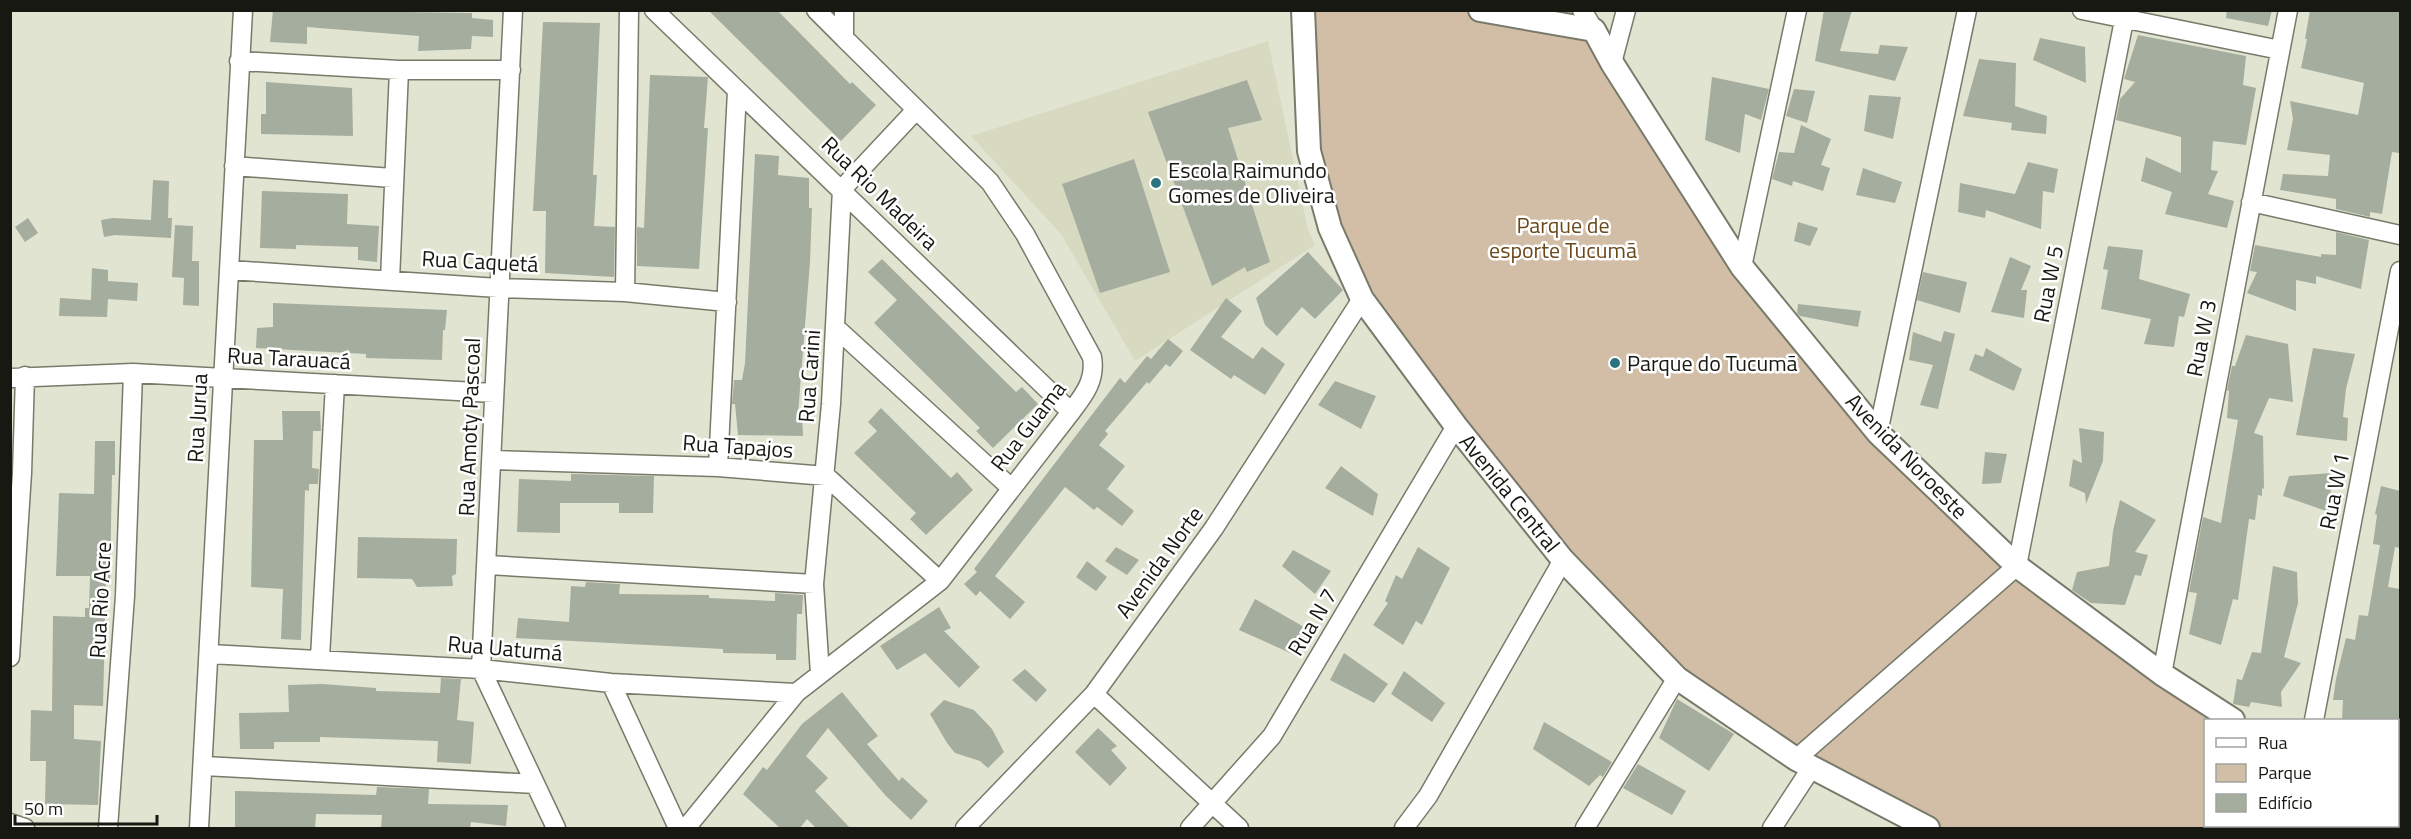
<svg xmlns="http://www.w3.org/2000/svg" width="2411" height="839" viewBox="0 0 2411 839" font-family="'Titillium Web',sans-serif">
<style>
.built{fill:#d7d9c0}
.green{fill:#d2bda6}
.building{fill:#a5ad9e}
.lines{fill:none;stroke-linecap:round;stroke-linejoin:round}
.minor-casing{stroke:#787a6a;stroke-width:21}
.tertiary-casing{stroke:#787a6a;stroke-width:26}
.minor{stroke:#fff;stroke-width:18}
.tertiary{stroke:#fff;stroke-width:22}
.poi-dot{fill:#2b737e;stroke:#fff;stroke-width:2}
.labels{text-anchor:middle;stroke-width:5;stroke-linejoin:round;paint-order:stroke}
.poi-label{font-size:22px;fill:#181812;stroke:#fff;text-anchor:start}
.street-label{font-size:22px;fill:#181812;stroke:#fff}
.park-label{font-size:22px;fill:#6a481a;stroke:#fff}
</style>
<rect width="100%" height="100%" fill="#e2e4d2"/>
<path class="built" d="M1268 41 1308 230 1315 245 1135 361 1061 234 971 136Z"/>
<path class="green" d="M1296 11H1582L1769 301 2017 566 2233 720H2206V826H2394L2399 828H1930L1677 678 1563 560 1362 299 1329 224Z"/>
<path class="building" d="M273 10 472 13V18L493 20V37L472 36 471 49 418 51 419 36 307 27V44L270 42Z
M708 10H777L850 84 852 82 876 105 841 141Z
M1824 10H1852L1840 51 1878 54 1880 45 1908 47 1895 81 1815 61Z
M2227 10H2272L2268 26 2226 18Z
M2310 10H2400V145L2399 153 2392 152 2382 214 2370 212V217L2336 209V199L2280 190 2283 174 2328 176 2330 155 2287 150 2293 119 2290 101 2358 115 2364 83 2301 68 2307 39H2305Z
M543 22 600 23 593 175H597L594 226 615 227 614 277 545 273 546 211H533Z
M2138 35 2246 56 2243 85 2256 88 2246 145 2213 141 2211 170 2218 171 2208 194 2234 201 2227 228 2165 214 2172 192 2141 181 2146 157 2181 173V137L2116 120 2120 99 2135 82 2124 79Z
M2040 38 2085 47 2086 83 2033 60Z
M1979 59 2016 63 2015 106 2047 116 2046 134 2011 130 2012 123 1963 116Z
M650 75 708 77 704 128H708L699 269 637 266V227L644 228Z
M1712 77 1769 89 1761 120 1745 114 1740 153 1705 140Z
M1247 80 1262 120 1228 128 1270 262 1247 272 1245 267 1212 286 1148 112Z
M266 82 352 88 353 136 261 134V114H266Z
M1794 89 1815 91 1807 123 1786 116Z
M1869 95 1901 97 1893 139 1864 131Z
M1801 125 1831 139 1821 165 1830 168 1823 191 1793 181 1792 186 1772 179 1779 152 1794 153Z
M755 154 779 156 778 175 809 178V208H812L810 262 798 414 802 413 803 436 738 435 735 404H732L734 380H742L745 363Z
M1134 159 1170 272 1100 293 1062 184Z
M2028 162 2058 169 2054 193 2043 191 2041 229 1986 210 1985 218 1958 212 1960 183 2015 194Z
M1863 168 1902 182 1895 203 1856 195Z
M153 180 169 181 168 218H172L171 238 115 235 104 237 101 220 113 218 151 220Z
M262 191 348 194 347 224 379 226 377 262 358 260V247L296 245V249L260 248Z
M28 218 38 233 25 242 15 227Z
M1798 222 1818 228 1810 246 1794 241Z
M175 225 193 226 192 261H199V306L183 305 184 278 172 277Z
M2336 232 2369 240 2361 289 2316 276V284L2296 280V311L2247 293 2257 272 2250 271 2255 245 2321 257V254L2336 255Z
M2108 246 2143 250 2139 279 2190 294 2184 317 2179 316 2174 347 2144 344 2151 319 2101 309 2108 270 2103 269Z
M1308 252 1343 290 1315 319 1302 307 1277 336 1265 325 1256 298Z
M2010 257 2031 266 2021 290H2027L2024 318 1991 312Z
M882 259 1016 392 1022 387 1038 404 993 448 976 431 980 428 874 323 897 300 868 272Z
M92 268 108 270V281L138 283 137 301 108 299 107 317 59 316 60 298 91 300Z
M1923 272 1967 282 1960 313 1917 300Z
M1226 298 1242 311 1221 337 1253 359 1262 347 1285 364 1265 395 1234 375 1231 379 1190 350Z
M273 303 447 310 445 330H443L442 360 366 358V354L256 348 257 328 273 327Z
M1798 304 1861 311 1858 327 1800 316 1797 313Z
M1944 331 1955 334 1938 409 1920 405 1933 365 1909 360 1913 332 1941 342Z
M2246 335 2288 344 2293 402 2269 398 2254 433 2263 436 2264 489 2262 488V496L2258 495 2255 520 2249 519 2238 600 2233 599 2221 645 2189 634 2197 593 2189 592 2203 517 2221 523 2238 420 2227 418 2229 391 2227 390 2232 366H2235Z
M1168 339 1183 351 1170 367 1166 364 1149 384 1147 382 1105 431 1108 434 1099 445 1125 466 1107 489 1134 511 1122 526 1097 507 1094 510 1065 487 995 576 1025 602 1010 619 980 591 976 596 964 584 977 572 974 569 1120 378 1125 383 1147 356 1151 359Z
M1986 348 2022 369 2014 391 1969 370 1975 354 1983 357Z
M2313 348 2355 354 2346 389 2343 417 2348 418 2347 441 2296 435Z
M1335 381 1376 396 1361 429 1318 405Z
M881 408 951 478 957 472 973 490 926 535 910 519 916 513 854 453 877 431 868 422Z
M282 411H320L321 431H313L312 468 319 469 318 484H309V491L305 490 301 640 281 639 283 589 251 587 254 440H283Z
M2079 428 2104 432 2103 461 2086 504 2085 493 2069 486 2073 459 2082 463Z
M95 441H115V475H112L110 580H106L103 706 74 705V739L101 741 98 805 45 804 46 761H30L31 710 52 711 53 616 85 617V608H89L90 576H56L59 493 94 494Z
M1985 452 2007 454 2001 483 1982 484Z
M1341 466 1378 494 1373 516 1325 488Z
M2332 473 2329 512 2283 496 2289 476Z
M571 474 654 476 653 513H619V503H560V533L517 532 519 479 571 481Z
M2381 486 2400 491V548L2395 547 2388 587 2400 589V720H2342L2343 700H2333L2336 679 2346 638 2355 640 2359 615 2368 616 2380 545 2373 544 2377 515 2375 514Z
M2120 500 2156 520 2135 552 2148 555 2141 576 2135 575 2125 605 2091 603 2072 590 2077 572 2109 566 2113 531Z
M358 537 457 539 456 574 452 576 453 586 417 587 412 579 357 578Z
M1116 547 1139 560 1127 575 1105 561Z
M1418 547 1450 568 1422 625 1416 621 1403 645 1373 625 1388 603 1385 601 1396 575 1402 579Z
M1293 550 1331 571 1315 594 1282 566Z
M1087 561 1107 577 1096 591 1076 577Z
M2273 566 2297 572 2298 603 2284 657 2301 663 2281 692 2282 707 2251 702 2249 707 2233 704 2237 679 2242 680 2252 652 2261 653Z
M586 582 620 584 619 594 709 595V598L775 601V593L803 595 802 614H797L796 660H776V654L723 653V649L516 638 518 618 569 622 571 586 585 587Z
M1255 599 1311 631 1297 656 1239 630Z
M939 607 951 628 944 631 980 667 959 688 925 653 897 670 880 646Z
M1344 653 1388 684 1374 703 1330 680Z
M1025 669 1047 690 1036 702 1012 680Z
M1404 671 1445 703 1432 722 1391 694Z
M441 678 461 679 457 720 474 722 471 764 437 762 438 741 320 737V742H274V749H240L239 713 289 712 288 685 322 684 376 688V691L440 693Z
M842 692 878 736 867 744 899 781 902 777 928 801 911 820 885 795 828 728 806 756 828 778 815 791 850 828H816L807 819 800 828H780L743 794 763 767 767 770 802 724Z
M1677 699 1734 734 1709 771 1659 738Z
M944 700 974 710 992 729 1004 752 988 768 980 761 955 753 947 743 930 714Z
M1544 722 1612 762 1603 777 1600 775 1589 786 1533 749Z
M1098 728 1117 746 1111 750 1127 768 1110 786 1075 752Z
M1638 764 1686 791 1672 815 1623 788Z
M377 787 429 789 428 804 508 805 506 826 471 822 470 828H381L382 815 316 814 315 828H235V791L376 795Z"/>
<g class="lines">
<defs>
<path id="minor" d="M513 10 481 669 556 828
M654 10 1071 412
M816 10 844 38
M1582 10 1594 30
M2082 10 2280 50
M239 61 399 70H511
M1612 63 1626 10
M234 166 392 178
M2251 202 2400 235
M1742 267 1797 10
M230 270 498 288 625 292 727 302
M390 280 399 70
M625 292 629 10
M836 328 1010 487
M10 378 133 373 494 393
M1878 433 1967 10
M492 460 718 467 826 476 940 581
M718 467 737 91
M488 565 814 584
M210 654 481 669 611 683 796 693
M10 657 22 473 25 376
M320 658 335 384
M820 674 814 584 831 404 842 189 916 110
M2162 674 2288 10
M611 683 678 828
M1094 694 1239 828
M2314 720 2400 271
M1796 759 2017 566 2126 10
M204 766 535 784
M10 823 25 828
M108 828 125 596 133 373
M199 828 243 10
M686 828 796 693 940 581 1071 412C1084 395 1096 380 1092 357L1025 234 990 182 844 38V10
M965 828 1094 694 1214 528 1362 299
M1190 828 1272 736 1456 426
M1404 828 1428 796 1563 560
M1585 828 1677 678
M1772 828 1812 767"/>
<path id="tertiary" d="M1303 10 1309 151 1330 228 1362 299 1456 426 1563 560 1677 678 1796 759 1928 828
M1480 10 1594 30 1612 63 1742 267 1878 433 2017 566 2162 674 2233 720
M2394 826 2399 828"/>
</defs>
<use href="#minor" class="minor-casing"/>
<use href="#tertiary" class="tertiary-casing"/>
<use href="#minor" class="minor"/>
<use href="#tertiary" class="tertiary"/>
</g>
<g class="poi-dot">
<circle cx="1156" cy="183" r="6"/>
<circle cx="1615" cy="363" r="6"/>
</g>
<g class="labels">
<g class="poi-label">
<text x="1168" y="178">Escola Raimundo<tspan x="1168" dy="25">Gomes de Oliveira</tspan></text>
<text x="1627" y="371">Parque do Tucumã</text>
</g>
<g class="street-label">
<text transform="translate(880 193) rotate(44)" y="8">Rua Rio Madeira</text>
<text transform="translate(480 261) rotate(3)" y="8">Rua Caquetá</text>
<text transform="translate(2048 284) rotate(-79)" y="8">Rua W 5</text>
<text transform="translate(2201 338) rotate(-79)" y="8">Rua W 3</text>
<text transform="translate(289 358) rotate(3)" y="8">Rua Tarauacá</text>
<text transform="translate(809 376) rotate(-86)" y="8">Rua Carini</text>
<text transform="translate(197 418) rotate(-87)" y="8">Rua Jurua</text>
<text transform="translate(1028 426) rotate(-52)" y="8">Rua Guama</text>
<text transform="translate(469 427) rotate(-88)" y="8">Rua Amoty Pascoal</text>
<text transform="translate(738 446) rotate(4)" y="8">Rua Tapajos</text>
<text transform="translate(1907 456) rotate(46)" y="8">Avenida Noroeste</text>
<text transform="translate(2334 491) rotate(-79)" y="8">Rua W 1</text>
<text transform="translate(1510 493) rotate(51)" y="8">Avenida Central</text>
<text transform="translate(1159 562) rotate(-54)" y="8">Avenida Norte</text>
<text transform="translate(100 600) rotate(-87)" y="8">Rua Rio Acre</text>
<text transform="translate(1312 622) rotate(-59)" y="8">Rua N 7</text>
<text transform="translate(505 648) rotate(5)" y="8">Rua Uatumá</text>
</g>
<g class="park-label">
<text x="1563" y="233">Parque de<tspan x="1563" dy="25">esporte Tucumã</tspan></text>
</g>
</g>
<rect width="2411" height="839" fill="none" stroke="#181812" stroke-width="24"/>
<rect x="2204" y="719" width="195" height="108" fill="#ffffff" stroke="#a3a3a0" stroke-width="1.5"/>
<rect x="2216" y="738" width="30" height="9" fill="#ffffff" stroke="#a3a3a0" stroke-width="1.5"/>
<text x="2258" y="749" font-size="18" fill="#181812">Rua</text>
<rect x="2216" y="764" width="30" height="18" fill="#d2bda6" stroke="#a3a3a0" stroke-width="1.5"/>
<text x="2258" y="779" font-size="18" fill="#181812">Parque</text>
<rect x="2216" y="794" width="30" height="18" fill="#a5ad9e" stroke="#a3a3a0" stroke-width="1.5"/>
<text x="2258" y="809" font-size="18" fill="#181812">Edifício</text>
<path d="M15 815v9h142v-9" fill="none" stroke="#181812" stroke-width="3"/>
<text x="24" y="815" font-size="18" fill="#181812" stroke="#ffffff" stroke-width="4.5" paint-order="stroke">50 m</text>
</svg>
